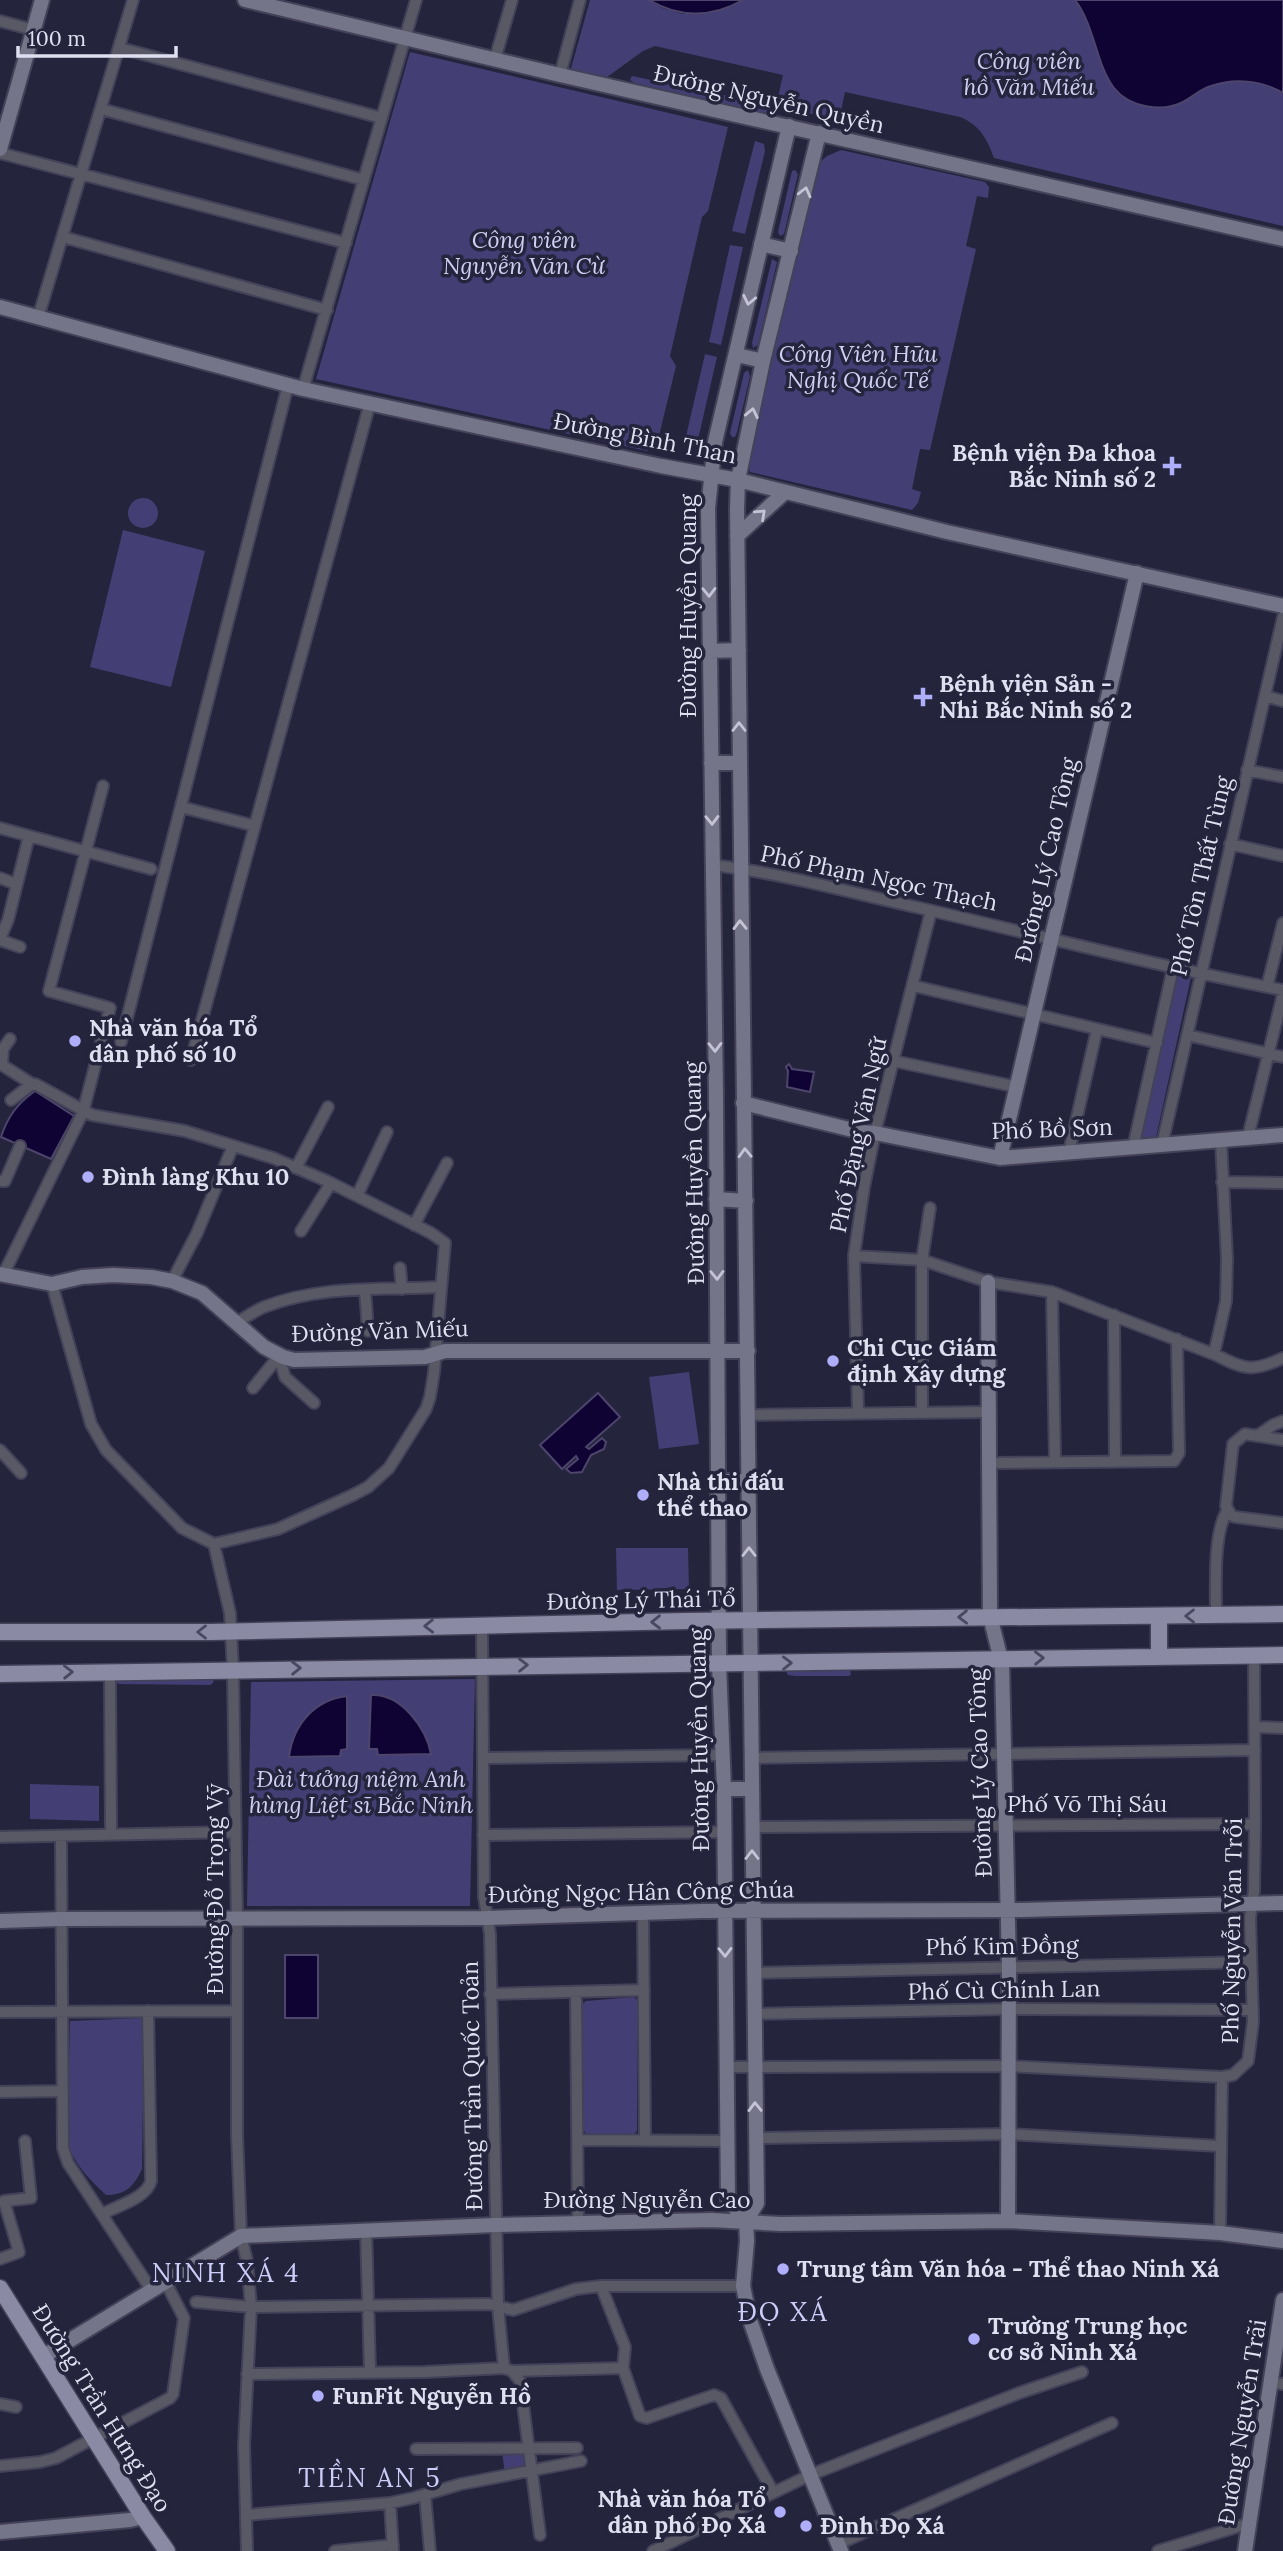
<svg xmlns="http://www.w3.org/2000/svg" width="1283" height="2551" viewBox="0 0 1283 2551" font-family="Lora,serif">
<style>
.green{fill:#433f74}
.water{fill:#0f0333;stroke:#4d456b;stroke-width:2}
.lines{fill:none;stroke-linecap:round;stroke-linejoin:round}
.street-casing{stroke:#434259;stroke-width:14}
.secondary-casing{stroke:#434259;stroke-width:18}
.primary-casing{stroke:#434259;stroke-width:19}
.street{stroke:#595966;stroke-width:10}
.secondary{stroke:#757589;stroke-width:14}
.primary{stroke:#8a8aa4;stroke-width:16}
.oneway{stroke:#c4c4d6}
.oneway2{stroke:#484861}
.poi-dot{fill:#afaefa;stroke:#25243d;stroke-width:2.5}
.labels{text-anchor:middle;stroke-width:7;stroke-linejoin:round;paint-order:stroke}
.park-label{font-size:23px;font-style:italic;fill:#cecff1;stroke:#25243d}
.street-label{font-size:23px;fill:#dedfef;stroke:#25243d}
.poi-label{font-size:23px;font-weight:bold;fill:#dedfef;stroke:#25243d;text-anchor:start}
.quarter-label{font-size:26px;letter-spacing:2px;fill:#cdcdf9;stroke:#25243d}
</style>
<rect width="100%" height="100%" fill="#25243d"/>
<path class="green" d="M590 0H649L662 8 683 14 716 11 743 0H1075L1082 9 1095 41 1154 107C1176 106 1181 101 1199 91 1224 76 1258 79 1283 93V226L994 158C987 139 980 125 960 117L845 92 839 120 776 106 783 75 655 46 643 51 603 80 570 72Z
M410 52 728 127 708 211 702 217 670 356 676 366 657 444 647 451 316 379Z
M632 76 767 104 770 109 766 113 635 83 630 80Z
M755 141 764 144 765 151 745 234 732 231Z
M841 150 985 182 989 187 988 198 977 196 966 246 976 249 930 450 920 449 912 489 921 492 918 503 912 510 750 472 747 458 817 164 827 156Z
M795 170 798 174 784 234 780 236 778 232 792 171Z
M730 245 743 247 721 345 709 342Z
M772 259 777 262 758 345 753 348 752 343Z
M705 354 717 357 696 448 684 445Z
M748 370 750 376 737 432 735 437H732L730 433 744 373Z
M128 513a15 15 0 1 1 30 0a15 15 0 1 1-30 0Z
M123 530 205 551 171 687 90 667Z
M1178 974 1191 977 1155 1142H1140Z
M689 1372 699 1444 659 1449 649 1377Z
M616 1548H688L689 1589 617 1590Z
M849 1667 851 1674 849 1676H795L788 1675 786 1671 787 1669Z
M214 1678 213 1683 210 1685 119 1684 116 1682V1679Z
M475 1679 470 1906H247L251 1682Z
M30 1784 99 1786V1821L30 1819Z
M634 1997 637 2000V2131L634 2134 588 2135 584 2131 582 2004 586 2001Z
M144 2018 142 2169C134 2186 126 2195 106 2195 89 2179 74 2164 67 2141L70 2021Z
M502 2452H524L526 2471 505 2474Z"/>
<path class="water" d="M649 0H743C712 18 679 18 649 0Z
M1075 0H1283V93C1261 80 1234 78 1211 86 1200 89 1193 97 1183 102 1162 113 1129 107 1114 88 1096 65 1095 26 1075 0Z
M789 1064 792 1069 814 1072 810 1092 787 1087 788 1071 786 1067Z
M35 1091 74 1116 51 1159 1 1137C8 1116 17 1104 35 1091Z
M598 1393 620 1417 586 1447 589 1449 602 1438 606 1442 604 1449 591 1455 582 1472 571 1473 566 1469 578 1459 576 1456 562 1469 540 1445Z
M371 1695C401 1693 426 1728 431 1754L378 1755 377 1749H369Z
M347 1696V1749L341 1750 340 1756 289 1757C293 1725 314 1700 347 1696Z
M285 1955H318V2018H285Z"/>
<g class="lines">
<defs>
<path id="street" d="M0 21 34 30
M120 48 382 118
M495 59 512 0
M560 75 580 0
M101 109 364 180
M0 153 346 243
M63 237 327 310
M38 318 133 0
M303 389 416 0
M1265 696 1283 701
M1247 770 1283 777
M181 807 255 826
M0 828 151 869
M1230 844 1283 856
M712 865C782 873 852 893 920 908 1041 936 1161 967 1283 990
M0 878 16 884
M0 939 8 920 29 836
M0 940 20 947
M914 986 1157 1043
M1267 987 1283 923
M1187 1035 1283 1057
M10 1039 3 1049 2 1065 32 1084
M121 1042 288 385
M191 1060 370 403
M894 1061 1017 1087
M11 1100 32 1084H35L92 1115 185 1131 273 1158 327 1181 431 1233 445 1243 434 1372 430 1397 426 1409 389 1468 368 1487 353 1495 278 1529 214 1544
M1248 1137 1283 994
M1162 1145 1283 617
M1133 1148 1173 968
M1069 1152 1097 1029
M296 1168 328 1107
M0 1181H5L20 1146
M1222 1182 1283 1183
M357 1196 387 1132
M414 1225 447 1163
M301 1231 331 1183
M854 1256 922 1260 988 1282 1052 1292 1216 1355C1245 1370 1253 1372 1283 1358
M400 1268 402 1289
M3 1275 83 1112 110 1008 49 991 103 786
M172 1281 197 1233 233 1146
M52 1284 91 1424 106 1450 182 1528 214 1544
M365 1290 368 1331
M1052 1292 1055 1462
M1114 1315 1115 1462
M236 1323C245 1318 254 1311 264 1307 320 1285 382 1290 441 1287
M1214 1354 1226 1301 1227 1259 1221 1141
M279 1356 285 1377 314 1403
M253 1388 279 1356
M858 1412 854 1256 864 1187 875 1133 931 911
M922 1413V1260L930 1208
M749 1415 988 1412
M1257 1436 1273 1425 1283 1421
M1283 1440 1245 1434 1233 1444 1226 1506 1231 1515 1235 1517 1283 1523
M0 1450 21 1473
M989 1463 1174 1461 1179 1453 1177 1339
M214 1544 230 1613 233 1670 237 1920V2134L241 2236 247 2261 251 2307 244 2445 247 2551
M1216 1615C1216 1587 1213 1534 1227 1511
M482 1626 484 1897 490 1934 498 2307 504 2368 512 2371 520 2381 540 2535
M110 1671 111 1835
M1255 1727 1283 1728
M483 1758 722 1755
M751 1758 1255 1750
M752 1827 1255 1824
M483 1835 724 1832
M0 1837 234 1832
M61 1837 63 2148 68 2163 152 2291
M643 1913 645 2139
M754 1973 1251 1962
M576 1993 578 2223
M490 1994 644 1990
M0 2012 236 2011
M755 2014 1009 2009 1253 2010
M728 2067 1008 2066 1222 2077
M0 2092 63 2091
M755 2138 1009 2134 1219 2146
M578 2140 729 2141
M102 2214C117 2206 147 2198 151 2181L148 2011
M366 2229 370 2372
M1220 2233 1222 2077 1233 2075 1248 2061 1253 2022 1250 1918 1254 1891 1255 1824 1254 1655
M0 2259 19 2252 4 2201 31 2198 25 2141
M601 2286 625 2347 623 2368
M196 2302 251 2307 489 2304 513 2310 576 2289 601 2286H743
M512 2371 623 2368 640 2416 647 2418 714 2395 721 2398 773 2492
M247 2374 425 2372 504 2368
M1271 2383 1283 2384
M0 2404 16 2407
M416 2449 577 2448
M0 2466 40 2462 56 2458 170 2398 173 2394 184 2318 166 2283
M425 2495 430 2551
M390 2503 393 2551
M246 2515 390 2503 413 2498 461 2484 581 2461
M838 2544 1112 2423
M335 2551 393 2545
M653 2551 810 2475 1019 2393 1082 2372
M1158 2551 1250 2523"/>
<path id="secondary" d="M245 0 560 75 1283 239
M819 133 763 361 738 480 737 509 757 2203 746 2221 747 2241 743 2286 750 2320 767 2369 841 2551
M0 149 42 0
M761 244 791 251
M0 307 303 389 661 466 738 480 947 532 1283 606
M737 355 763 361
M737 536 785 492
M710 651 739 650
M711 763H739
M743 1103 861 1132 875 1133 1000 1158 1283 1135
M1000 1158 1137 573
M716 1199 746 1201
M0 1274 52 1284 82 1277 113 1275 151 1277 172 1281 202 1293 264 1347 283 1357 294 1360 425 1357 445 1351H748
M988 1282 990 1616 1002 1664 1009 1967 1008 2221
M719 1481H749
M724 1789H751
M0 1921 61 1919 487 1918 702 1911 1021 1910 1283 1903
M746 2221 728 2200 724 1789 719 1664 716 1095 708 508 715 442 789 126
M44 2356 241 2236 495 2225 712 2220 781 2224 1008 2221 1220 2233 1283 2241
M0 2532 130 2520 143 2517
M1245 2551 1283 2300"/>
<path id="primary" d="M0 1632H211L686 1621 1283 1614
M1159 1656V1616
M0 1674 1283 1655
M0 2288 143 2517 167 2551"/>
</defs>
<use href="#street" class="street-casing"/>
<use href="#secondary" class="secondary-casing"/>
<use href="#primary" class="primary-casing"/>
<use href="#street" class="street"/>
<use href="#secondary" class="secondary"/>
<use href="#primary" class="primary"/>
</g>
<defs><path id="oneway-chevron" d="M-2-3.5L2.5 0L-2 3.5" fill="none" stroke-width="1.6" stroke-linecap="round" stroke-linejoin="round" transform="scale(1.75)"/></defs>
<g class="oneway">
<use href="#oneway-chevron" transform="translate(805 192) rotate(-76)"/>
<use href="#oneway-chevron" transform="translate(749 300) rotate(102)"/>
<use href="#oneway-chevron" transform="translate(752 413) rotate(-78)"/>
<use href="#oneway-chevron" transform="translate(761 514) rotate(-43)"/>
<use href="#oneway-chevron" transform="translate(709 592) rotate(89)"/>
<use href="#oneway-chevron" transform="translate(739 727) rotate(-90)"/>
<use href="#oneway-chevron" transform="translate(712 820) rotate(89)"/>
<use href="#oneway-chevron" transform="translate(740 925) rotate(-91)"/>
<use href="#oneway-chevron" transform="translate(715 1047) rotate(89)"/>
<use href="#oneway-chevron" transform="translate(745 1153) rotate(-92)"/>
<use href="#oneway-chevron" transform="translate(717 1275) rotate(89)"/>
<use href="#oneway-chevron" transform="translate(749 1552) rotate(-90)"/>
<use href="#oneway-chevron" transform="translate(752 1855) rotate(-90)"/>
<use href="#oneway-chevron" transform="translate(725 1952) rotate(89)"/>
<use href="#oneway-chevron" transform="translate(755 2107) rotate(-91)"/>
</g>
<g class="oneway2">
<use href="#oneway-chevron" transform="translate(1190 1616) rotate(180)"/>
<use href="#oneway-chevron" transform="translate(963 1617) rotate(179)"/>
<use href="#oneway-chevron" transform="translate(656 1622) rotate(179)"/>
<use href="#oneway-chevron" transform="translate(429 1626) rotate(179)"/>
<use href="#oneway-chevron" transform="translate(202 1632) rotate(-180)"/>
<use href="#oneway-chevron" transform="translate(1039 1658) rotate(-1)"/>
<use href="#oneway-chevron" transform="translate(787 1663) rotate(-1)"/>
<use href="#oneway-chevron" transform="translate(523 1665) rotate(-1)"/>
<use href="#oneway-chevron" transform="translate(296 1668) rotate(-1)"/>
<use href="#oneway-chevron" transform="translate(68 1672) rotate(-1)"/>
</g>
<g class="poi-dot">
<path d="M1168.5 455.5h7v7h7v7h-7v7h-7v-7h-7v-7h7z"/>
<path d="M919.5 686.5h7v7h7v7h-7v7h-7v-7h-7v-7h7z"/>
<circle cx="75" cy="1041" r="7"/>
<circle cx="88" cy="1177" r="7"/>
<circle cx="833" cy="1361" r="7"/>
<circle cx="643" cy="1495" r="7"/>
<circle cx="783" cy="2269" r="7"/>
<circle cx="974" cy="2339" r="7"/>
<circle cx="318" cy="2396" r="7"/>
<circle cx="780" cy="2512" r="7"/>
<circle cx="806" cy="2526" r="7"/>
</g>
<g class="labels">
<g class="park-label">
<text x="1029" y="69">Công viên<tspan x="1029" dy="26">hồ Văn Miếu</tspan></text>
<text x="524" y="248">Công viên<tspan x="524" dy="26">Nguyễn Văn Cừ</tspan></text>
<text x="858" y="362">Công Viên Hữu<tspan x="858" dy="26">Nghị Quốc Tế</tspan></text>
<text x="361" y="1787">Đài tưởng niệm Anh<tspan x="361" dy="26">hùng Liệt sĩ Bắc Ninh</tspan></text>
</g>
<g class="street-label">
<text transform="translate(769 99) rotate(13)" y="8">Đường Nguyễn Quyền</text>
<text transform="translate(645 438) rotate(11)" y="8">Đường Bình Than</text>
<text transform="translate(688 606) rotate(-90)" y="8">Đường Huyền Quang</text>
<text transform="translate(1046 860) rotate(-77)" y="8">Đường Lý Cao Tông</text>
<text transform="translate(1201 876) rotate(-77)" y="8">Phố Tôn Thất Tùng</text>
<text transform="translate(879 878) rotate(12)" y="8">Phố Phạm Ngọc Thạch</text>
<text transform="translate(1052 1129) rotate(-2)" y="8">Phố Bồ Sơn</text>
<text transform="translate(858 1135) rotate(-78)" y="8">Phố Đặng Văn Ngữ</text>
<text transform="translate(694 1173) rotate(-91)" y="8">Đường Huyền Quang</text>
<text transform="translate(380 1331) rotate(-2)" y="8">Đường Văn Miếu</text>
<text transform="translate(641 1600) rotate(-1)" y="8">Đường Lý Thái Tổ</text>
<text transform="translate(699 1740) rotate(-91)" y="8">Đường Huyền Quang</text>
<text transform="translate(980 1773) rotate(-92)" y="8">Đường Lý Cao Tông</text>
<text x="1087" y="1812">Phố Võ Thị Sáu</text>
<text transform="translate(215 1889) rotate(-90)" y="8">Đường Đỗ Trọng Vỹ</text>
<text transform="translate(641 1892) rotate(-1)" y="8">Đường Ngọc Hân Công Chúa</text>
<text transform="translate(1232 1931) rotate(-89)" y="8">Phố Nguyễn Văn Trỗi</text>
<text transform="translate(1002 1946) rotate(-1)" y="8">Phố Kim Đồng</text>
<text transform="translate(1004 1990) rotate(-1)" y="8">Phố Cù Chính Lan</text>
<text transform="translate(472 2086) rotate(-91)" y="8">Đường Trần Quốc Toản</text>
<text x="647" y="2208">Đường Nguyễn Cao</text>
<text transform="translate(102 2408) rotate(58)" y="8">Đường Trần Hưng Đạo</text>
<text transform="translate(1242 2422) rotate(-81)" y="8">Đường Nguyễn Trãi</text>
</g>
<g class="poi-label">
<text x="1156" y="461" text-anchor="end">Bệnh viện Đa khoa<tspan x="1156" dy="26">Bắc Ninh số 2</tspan></text>
<text x="939" y="692">Bệnh viện Sản -<tspan x="939" dy="26">Nhi Bắc Ninh số 2</tspan></text>
<text x="89" y="1036">Nhà văn hóa Tổ<tspan x="89" dy="26">dân phố số 10</tspan></text>
<text x="102" y="1185">Đình làng Khu 10</text>
<text x="847" y="1356">Chi Cục Giám<tspan x="847" dy="26">định Xây dựng</tspan></text>
<text x="657" y="1490">Nhà thi đấu<tspan x="657" dy="26">thể thao</tspan></text>
<text x="797" y="2277">Trung tâm Văn hóa - Thể thao Ninh Xá</text>
<text x="988" y="2334">Trường Trung học<tspan x="988" dy="26">cơ sở Ninh Xá</tspan></text>
<text x="332" y="2404">FunFit Nguyễn Hồ</text>
<text x="766" y="2507" text-anchor="end">Nhà văn hóa Tổ<tspan x="766" dy="26">dân phố Đọ Xá</tspan></text>
<text x="820" y="2534">Đình Đọ Xá</text>
</g>
<g class="quarter-label">
<text x="226" y="2282">NINH XÁ 4</text>
<text x="783" y="2321">ĐỌ XÁ</text>
<text x="370" y="2487">TIỀN AN 5</text>
</g>
</g>
<path d="M18 46v10h158v-10" fill="none" stroke="#dedfef" stroke-width="3.5"/>
<text x="28" y="46" font-size="21" fill="#dedfef" stroke="#25243d" stroke-width="5" paint-order="stroke">100 m</text>
</svg>
